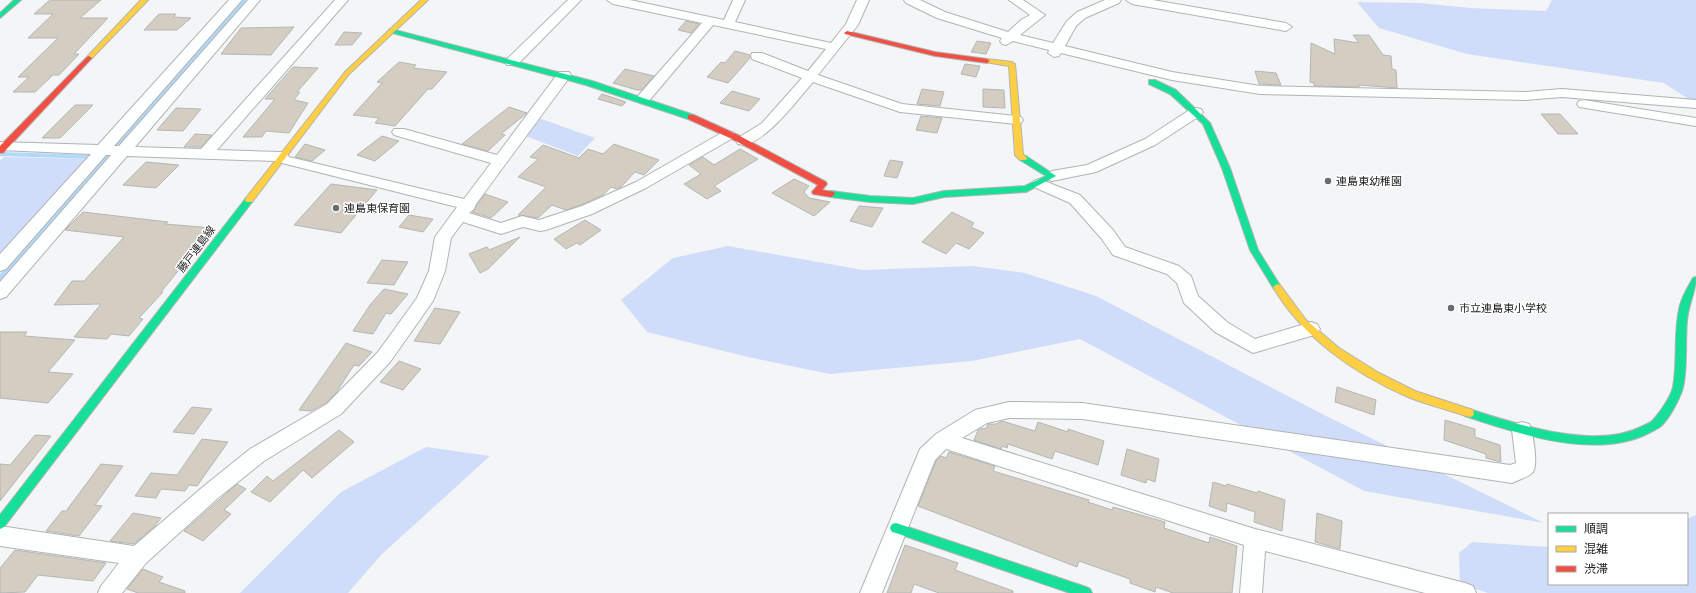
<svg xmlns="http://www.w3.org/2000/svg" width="1696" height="593" viewBox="0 0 1696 593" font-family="'DM Sans','Noto Sans JP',sans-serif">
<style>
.green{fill:#d0ddfa}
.water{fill:#b0d9fa}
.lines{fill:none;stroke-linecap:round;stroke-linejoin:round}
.stream{stroke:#b0d9fa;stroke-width:4}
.building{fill:#d3cdc2;stroke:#b5b6b6}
.street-casing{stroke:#b2b3b4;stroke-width:2}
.fast-casing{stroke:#b2b3b4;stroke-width:2}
.slow-casing{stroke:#b2b3b4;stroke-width:2}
.jam-casing{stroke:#b2b3b4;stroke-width:2}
.street{fill:#fdfefe;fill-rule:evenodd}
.fast{fill:#16e098;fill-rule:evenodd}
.slow{fill:#ffcf43;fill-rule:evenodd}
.jam{fill:#f24e42;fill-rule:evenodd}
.poi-dot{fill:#6b6c6e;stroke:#fff;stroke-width:1.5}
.labels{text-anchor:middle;stroke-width:3;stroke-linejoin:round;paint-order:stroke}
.poi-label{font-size:11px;fill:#222224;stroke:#fff;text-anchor:start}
.street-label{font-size:11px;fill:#222224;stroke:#fff}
</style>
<rect width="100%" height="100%" fill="#f3f5f7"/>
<path class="green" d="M1552 0H1696V104L1664 83 1467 54 1379 28 1357 2 1420 3 1471 8 1546 11Z
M536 117 595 138 578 156 523 135Z
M4 157 89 159 0 258V160Z
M728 246 863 270 973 266 1025 273 1096 296 1326 416 1544 523 1364 491 1080 339 972 361 830 374 748 357 647 332 621 300 673 258Z
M426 447 490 456 381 555 348 593H240L341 492Z
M1696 515V593H1488L1460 584 1459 553 1472 542 1549 547V584H1687V519Z"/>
<path class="water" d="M242 0H249L0 285V274Z"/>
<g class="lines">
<path class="stream" d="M0 154 95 157"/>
</g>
<path class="building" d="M50 0H101L80 18H108L74 54H79L59 75H53L35 92H13L29 77H18L58 38H28L53 14H34Z
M159 14H176L173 17 191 18 177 30H144Z
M686 21 699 24 691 33 678 30Z
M294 27 271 55 221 54 241 28Z
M344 32 362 33 352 45H335Z
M1353 35H1369L1383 55 1391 56 1392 69 1396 70 1397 88 1359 85V87L1314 86V83L1310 82 1311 43 1335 54 1334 39 1359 43Z
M977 41 991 43 986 54 971 52Z
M735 51 750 55V58L728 83 707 77 721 62 725 63Z
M399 62 416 65 413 68 447 72 432 89H428L395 126 375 123 379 118 353 115 382 83 377 82Z
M965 64 980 66 976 77 961 74Z
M293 67 318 68 297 92H300L294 100 308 103 289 133 266 131 262 137H243L275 99H265Z
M625 69 654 76 642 90H637L613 83Z
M1255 71 1276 73 1281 85 1259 84Z
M922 89 944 92 940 106 917 104Z
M983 89 1004 90 1005 108 983 107Z
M732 91 760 99 749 111 720 103Z
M602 94 626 102 622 106 598 99Z
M75 105H93L60 138H42Z
M509 107 527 113 501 134 505 135 488 151 462 144Z
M176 108 201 109 183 131 157 130Z
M1541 114H1560L1578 134H1558Z
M921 116 942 118 937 133 916 130Z
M195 134 212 135 201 147H184Z
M382 136 399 141 375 161 357 155Z
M305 144 325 150 312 161 295 157Z
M614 144 659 160 644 175 635 172 621 187 617 189 611 187 603 195 581 205 566 210 552 205 538 218 518 215 546 187 518 177 538 159 530 157 543 145 579 158 588 149 603 154Z
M740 149 758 159 714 186 721 191 707 199 684 184 701 174 689 165 703 157 714 165Z
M890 160 903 162 897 178 884 176Z
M146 162 179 165 156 188 123 185Z
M794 179 809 186 804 192 809 198 830 202 814 216 772 193Z
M331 184 377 190 341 233 294 225Z
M485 194 508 202 491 218 472 212Z
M859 206 883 208 872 227 850 221Z
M83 212 168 222 165 224 213 228 161 292H163L139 318 143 319 129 336 111 334 107 339 74 337 101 304 54 305 72 281H84L124 237 65 230Z
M952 212 974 223 971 227 984 233 969 249 956 243 946 254 922 242Z
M409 215 433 219 423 232 399 227Z
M585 220 601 230 580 245 577 243 566 249 554 239Z
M520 237 488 269 480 273 469 254 487 247 489 250Z
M382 260 408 262 394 285 367 283Z
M384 289 408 294 391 314 386 313 373 334 353 331 370 305Z
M435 308 460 312 440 344 414 341Z
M0 332H27L24 336 75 340 48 372 73 374 48 403 0 398Z
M346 343 372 352 359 366 354 365 336 393 326 403 311 411 299 410Z
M399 361 421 369 403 390 380 382Z
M1337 387 1376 400 1374 415 1335 402Z
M192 407 212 409 194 434 173 432Z
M1445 420 1475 429V437L1500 445 1501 462 1486 458V454L1444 440Z
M1002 421 1035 431 1038 422 1068 432V429L1104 441 1098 465 1055 451 1052 459 1008 444 1007 448 1002 446 1001 449 974 440 978 430 982 428 986 429 988 424H996Z
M339 430 354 442 312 478 303 470 270 502 251 492 267 476 273 481Z
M35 435 51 436 0 501V464L10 465Z
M202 439 228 442 197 486 189 485 185 491 161 489 156 498 135 496 151 473 177 475Z
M1127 449 1159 459 1155 482 1147 479 1146 483 1121 475Z
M949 452 995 466 993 471 1089 500 1088 502 1112 510 1113 507 1165 522 1164 528 1209 543 1210 537 1237 546 1232 593H1173L1156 587 1155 592 1130 583V579L1079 561 1077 567 918 506 936 461 941 456 946 458Z
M101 464 123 466 95 505 102 506 79 536 46 531 62 511H66Z
M1213 482 1226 486 1227 484 1257 493 1258 491 1285 500 1282 531 1254 522 1255 512 1227 503 1226 512 1209 506Z
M237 484 246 489 224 510 231 514 203 541 184 531Z
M133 513 161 518 155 526 134 544 110 541Z
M1317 513 1342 521 1340 549 1315 542Z
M905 545 958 563 955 570 1013 591V593H939L914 584 911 593H887Z
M15 550 106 563 93 581 38 575 25 592 0 593V568Z
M143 569 163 577 159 582 185 591V593H138L127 589Z"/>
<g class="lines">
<defs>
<path id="street" d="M229 0H242L114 146H119L248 0H260L135 147 201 149 335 0H348L217 150 282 152 287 154 289 157 464 199 491 163 394 135 392 132 394 129H404L497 155 559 72H569L571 75 569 78 476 204 474 209 469 213 501 223 522 216 539 220 582 206 636 182 723 132H733L735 135 733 138 646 188 592 214 546 230 540 231 523 227 501 234 463 222 451 238 445 271 433 301 390 362 341 414 264 461 218 498 146 563 122 593H98L101 586 119 563 0 546V526L134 546 204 486 250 449 327 404 378 352 417 298 429 271 435 237 457 207 274 161 127 156 6 297 0 299V282L111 155H106L6 269 0 271V254L91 154 0 150V142L98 145Z
M568 0H581L517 65H507L505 62 507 59Z
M607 0H630L724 20 733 0H745L735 22 831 43 846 24 857 0H869L858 25 818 75 902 104 1016 116 1021 117 1023 120 1021 123 1016 124 900 112 813 82C798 99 761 150 738 144L736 141 738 138 762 123 802 78 752 59 751 56 752 53H762L808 71 826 49 713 25 648 102H638L636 99 638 96 702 23 613 4Z
M904 0H920L945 12 1008 32 1021 20 1030 15 1009 0H1023L1045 15 1020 35 1053 43 1067 21 1077 12 1105 0H1121L1119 3 1085 18 1076 26 1065 46 1172 72 1260 86 1525 92 1562 89 1696 100V108L1562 97 1525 100 1260 94 1172 80 1061 53 1059 56 1054 57 1048 53 1049 50 1013 41 1006 45 1002 44 1000 41 1002 38 937 18 906 3Z
M1126 0H1153L1286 23 1292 27 1286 31 1132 4Z
M1584 100 1696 118V126L1579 107 1577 104 1579 101Z
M1196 108 1201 109 1203 112 1201 115 1155 145 1096 172 1052 181 1047 179 1045 176 1047 173 1052 171 1087 165 1145 139 1191 109Z
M1039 179 1080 195 1113 230 1125 247 1179 266 1191 276 1198 296 1227 322 1255 339 1311 322 1317 324 1320 329 1317 334 1311 336 1253 353 1215 332 1184 303 1177 283 1167 274 1113 255 1101 238 1070 203 1034 187 1031 184 1034 181Z
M1009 402 1082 403 1510 465 1516 463 1512 430 1515 424 1522 422 1529 424C1533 432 1539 468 1532 473 1527 478 1518 480 1512 483L1082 419 1009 418 987 423 962 438 1255 529 1465 583 1473 586 1476 593H1425L1265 551 1262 593H1240L1244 545 946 449 935 460 882 593H860L920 449 936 434 975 410Z"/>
<path id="fast" d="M14 0H21L0 18V13Z
M391 29 592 81 694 115 695 117 694 119H688L586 85 389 32V30Z
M1149 80H1155L1176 90 1210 123 1230 168 1258 250 1281 287 1280 289H1274L1250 250 1222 168 1203 124 1170 94 1149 84Z
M1020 156H1026L1056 176 1026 192 944 197 913 204 870 202 831 197 827 194 831 191 870 196 913 198 944 191 1025 186 1046 176 1020 160 1019 158Z
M249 197 252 198 253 200 252 202 4 527 0 529V515L246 198Z
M1696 277C1696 292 1688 305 1687 321 1685 341 1688 373 1682 391 1678 402 1669 419 1660 427 1657 429 1652 431 1649 433 1597 460 1518 434 1465 416L1464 413 1465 410 1469 409C1516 424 1596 451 1643 426 1646 424 1651 423 1653 420 1656 417 1658 414 1661 410 1666 403 1671 395 1673 387 1678 360 1673 332 1680 305 1683 295 1688 287 1693 278Z
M896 523 1086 587 1090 589 1092 593H1070L896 533 892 532 890 528 892 524Z"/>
<path id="slow" d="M141 0H148L91 59H87V57Z
M421 0H428L349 74 252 202H246L245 200 246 198 345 72Z
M987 59 1012 62 1015 64 1023 154 1027 158 1026 160H1020L1015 155 1009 66 985 62V60Z
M1277 284 1280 285 1306 320 1339 348 1379 373 1415 391 1473 410 1474 413 1473 416 1469 417C1449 410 1428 405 1408 397 1355 374 1303 338 1273 287Z"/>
<path id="jam" d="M847 31 935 52 987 59 990 61 987 63 935 56 845 34 844 33Z
M89 56 92 58 91 59 3 153H0V146L87 57Z
M688 115H694L738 135 826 182 827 184 822 190 834 192 835 194 831 197 813 194 812 192 818 185 732 139 688 119Z"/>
</defs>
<use href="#street" class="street-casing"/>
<use href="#fast" class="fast-casing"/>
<use href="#slow" class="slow-casing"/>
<use href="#jam" class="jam-casing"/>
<use href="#street" class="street"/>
<use href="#fast" class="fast"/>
<use href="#slow" class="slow"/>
<use href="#jam" class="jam"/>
</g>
<g class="poi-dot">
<circle cx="1328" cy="181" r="4"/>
<circle cx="336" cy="208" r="4"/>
<circle cx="1451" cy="308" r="4"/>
</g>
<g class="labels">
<g class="poi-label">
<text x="1336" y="185">連島東幼稚園</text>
<text x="344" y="212">連島東保育園</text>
<text x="1459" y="312">市立連島東小学校</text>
</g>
<g class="street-label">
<text transform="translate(196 249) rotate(-53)" y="4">藤戸連島線</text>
</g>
</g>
<rect x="1548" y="513" width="140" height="72" fill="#ffffff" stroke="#a7a7a7"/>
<rect x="1556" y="526" width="20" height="6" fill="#16e098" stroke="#a7a7a7"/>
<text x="1584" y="533" font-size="12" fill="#222224">順調</text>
<rect x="1556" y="546" width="20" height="6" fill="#ffcf43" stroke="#a7a7a7"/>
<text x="1584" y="553" font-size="12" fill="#222224">混雑</text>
<rect x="1556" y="566" width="20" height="6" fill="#f24e42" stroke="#a7a7a7"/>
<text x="1584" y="573" font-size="12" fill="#222224">渋滞</text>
</svg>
